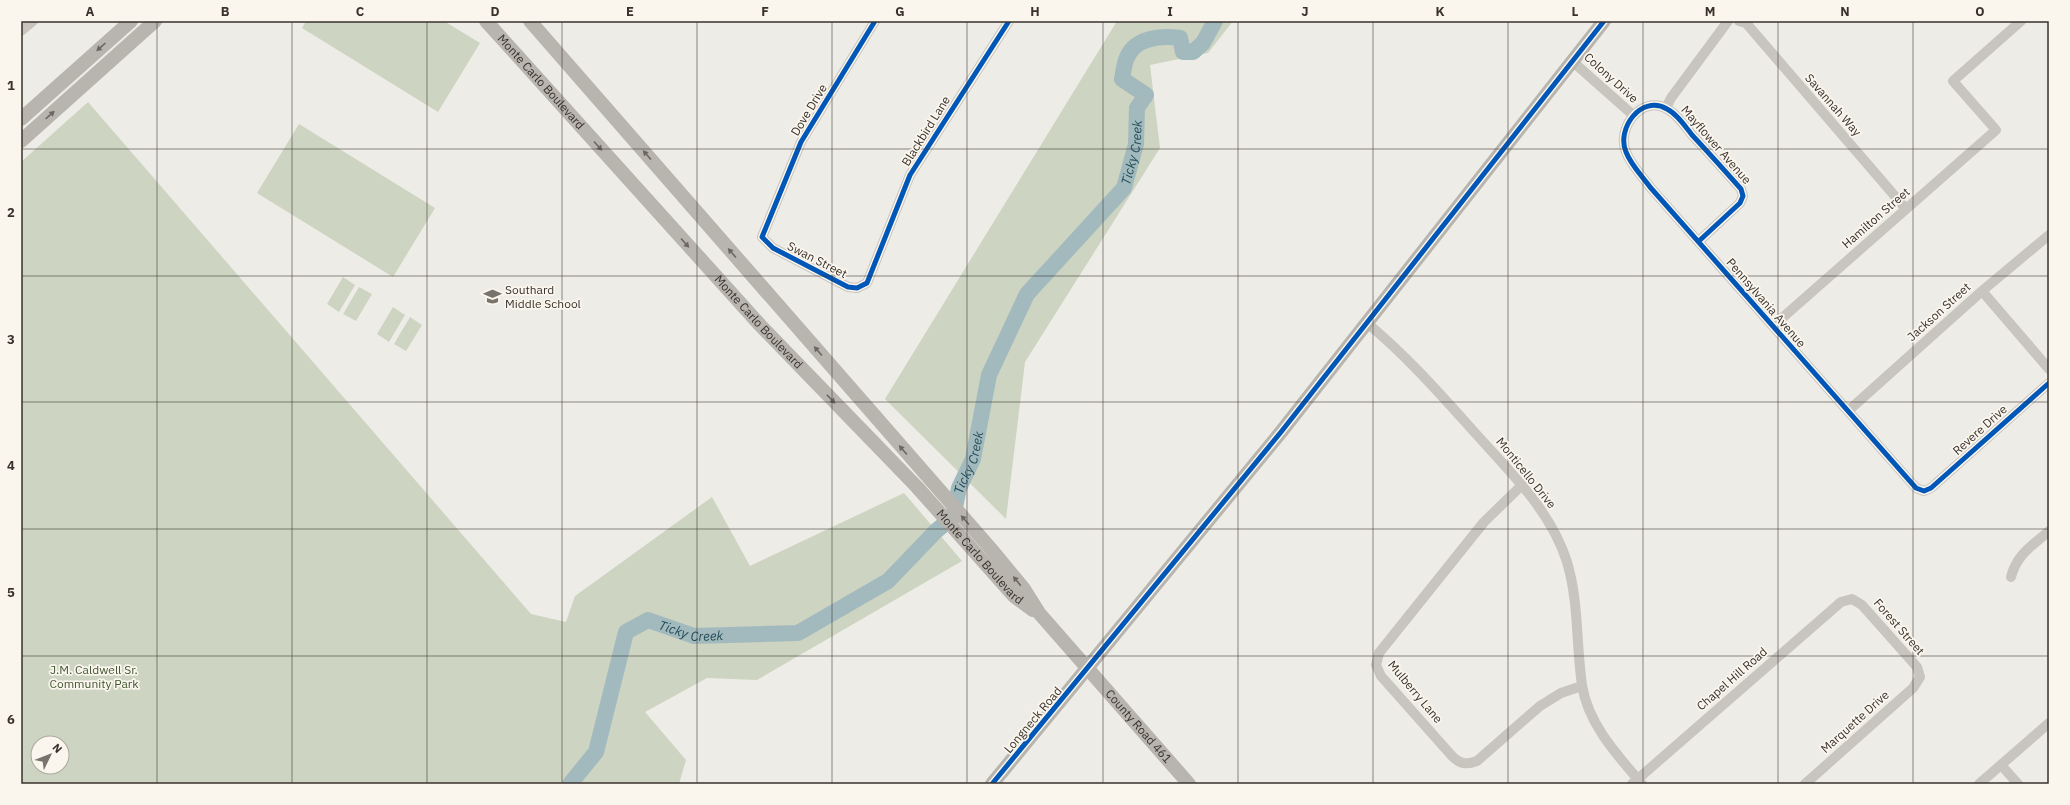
<svg xmlns="http://www.w3.org/2000/svg" width="2070" height="805" viewBox="0 0 2070 805" font-family="'IBM Plex Sans',sans-serif">
<style>
.green{fill:#cdd4c1;fill-rule:evenodd}
.lines{fill:none;stroke-linecap:round;stroke-linejoin:round}
.river{stroke:#a2babe;stroke-width:16}
.street{stroke:#c8c4be;stroke-width:10}
.secondary{stroke:#b8b4ae;stroke-width:14}
.cycleway-casing{stroke:#faf6ee;stroke-width:8}
.cycleway{stroke:#0057b8;stroke-width:5}
.oneway{fill:#6c6660}
.grid{fill:none;stroke:#39322c;stroke-width:1;stroke-opacity:0.55}
.labels{text-anchor:middle;stroke-width:3.5;stroke-linejoin:round;paint-order:stroke}
.street-label{font-size:12px;fill:#39322c;stroke:#faf6ee}
.poi-label{font-size:12px;fill:#39322c;stroke:#faf6ee;text-anchor:start}
.park-label{font-size:12px;fill:#425631;stroke:#faf6ee}
.water-label{font-size:13px;font-style:italic;fill:#244c58;stroke:#faf6ee}
.neatline{fill:none;stroke:#39322c;stroke-width:1.5}
.grid-label{font-size:13px;text-anchor:middle;font-weight:bold;fill:#39322c}
</style>
<rect width="100%" height="100%" fill="#eeece6"/>
<path class="green" d="M306 21H444L480 43 438 112 302 28Z
M1117 21H1233L1208 53 1150 65 1160 148 1025 362 1006 519 885 399Z
M88 102 531 614 566 622 575 596 712 497 750 566 904 493 962 561 757 680 707 678 645 712 686 760 679 784H21V162ZM38 743H62V767H38Z
M299 124 435 208 393 277 257 193Z
M343 277 355 285 339 312 327 304Z
M359 287 372 294 356 321 343 314Z
M393 307 405 315 389 342 377 334Z
M410 317 422 325 406 351 394 344Z"/>
<g class="lines">
<path class="river" id="s1" d="M570 784 596 752 626 632 648 620 694 636 798 633 888 581 936 531 953 517 959 488 973 459 989 375 1027 294 1124 188 1136 144 1137 108 1146 95 1122 79C1123 73 1124 66 1126 60 1133 38 1160 35 1180 38L1183 52H1193L1203 43 1215 21"/>
<path class="street" d="M875 21 801 142 762 237 773 248 848 287 857 288 867 283 910 175 1009 21
M1739 21 1746 23 1906 209
M21 31 33 21
M1572 61 1633 115
M1666 108 1671 98 1728 21
M1699 241 1740 203 1743 196 1741 189C1725 171 1709 153 1692 135 1685 126 1677 114 1667 109 1641 94 1616 129 1626 152 1631 165 1642 176 1650 187L1916 488 1924 491 1931 488 2049 383
M1982 291 2049 369
M1367 323C1408 357 1441 395 1477 435 1511 473 1551 511 1567 562 1579 602 1576 644 1582 685 1588 724 1617 755 1642 784
M1773 326 1996 130 1953 81 2021 21
M1848 411 1982 291 2049 235
M1522 485 1484 522 1379 653 1376 665 1381 676 1452 756C1460 764 1466 765 1477 761L1540 706 1561 693 1582 686
M2011 577C2017 554 2032 546 2049 531
M2001 765 2018 784
M1632 784 1841 602 1852 599 1862 605 1917 667 1920 677 1913 688 1805 784
M1979 784 2049 723"/>
<g class="secondary">
<path id="s2" d="M486 21 760 325 917 487 1014 596 1033 610"/>
<path id="s3" d="M530 21 991 549 1024 589 1039 613 1189 784"/>
<path d="M21 119 131 21"/>
<path d="M21 141 155 21"/>
<path d="M992 784 1281 432 1604 21"/>
</g>
<defs>
<path id="cycleway" d="M875 21 801 142 762 237 773 248 848 287 857 288 867 283 910 175 1009 21
M1699 241 1740 203 1743 196 1741 189C1725 171 1709 153 1692 135 1685 126 1677 114 1667 109 1641 94 1616 129 1626 152 1631 165 1642 176 1650 187L1916 488 1924 491 1931 488 2049 383
M992 784 1281 432 1604 21"/>
</defs>
<use href="#cycleway" class="cycleway-casing"/>
<use href="#cycleway" class="cycleway"/>
</g>
<defs><path id="oneway-solid" d="M-6-.8H1V-3.2L6.5 0L1 3.2V.8H-6Z"/></defs>
<g class="oneway">
<use href="#oneway-solid" transform="translate(101 47) rotate(138)"/>
<use href="#oneway-solid" transform="translate(50 115) rotate(-42)"/>
<use href="#oneway-solid" transform="translate(598 146) rotate(48)"/>
<use href="#oneway-solid" transform="translate(647 155) rotate(-131)"/>
<use href="#oneway-solid" transform="translate(685 243) rotate(48)"/>
<use href="#oneway-solid" transform="translate(732 253) rotate(-131)"/>
<use href="#oneway-solid" transform="translate(818 351) rotate(-131)"/>
<use href="#oneway-solid" transform="translate(831 399) rotate(46)"/>
<use href="#oneway-solid" transform="translate(903 450) rotate(-131)"/>
<use href="#oneway-solid" transform="translate(965 520) rotate(-132)"/>
<use href="#oneway-solid" transform="translate(1017 581) rotate(-129)"/>
</g>
<path class="grid" d="M157 21V784M292 21V784M427 21V784M562 21V784M697 21V784M832 21V784M967 21V784M1103 21V784M1238 21V784M1373 21V784M1508 21V784M1643 21V784M1778 21V784M1913 21V784M21 149H2049M21 276H2049M21 402H2049M21 529H2049M21 656H2049"/>
<defs>
<symbol id="school-bare" viewBox="-9 -9 18 18"><path d="M0-5L7-2L0 1L-7-2ZM-4 1L0 2.5L4 1V4Q0 6-4 4Z" fill="#78736d" stroke="#faf6ee" stroke-width="2.5" paint-order="stroke"/></symbol>
</defs>
<g fill-rule="evenodd">
<use href="#school-bare" x="480" y="284" width="25" height="25"/>
</g>
<g class="labels">
<g class="street-label">
<text transform="translate(1611 78) rotate(42)" y="4">Colony Drive</text>
<text dy="4" stroke="none"><textPath href="#s2" startOffset="82">Monte Carlo Boulevard</textPath></text>
<text transform="translate(1833 105) rotate(49)" y="4">Savannah Way</text>
<text transform="translate(809 110) rotate(-59)" y="4">Dove Drive</text>
<text transform="translate(926 131) rotate(-58)" y="4">Blackbird Lane</text>
<text transform="translate(1716 145) rotate(49)" y="4">Mayflower Avenue</text>
<text transform="translate(1876 218) rotate(-41)" y="4">Hamilton Street</text>
<text transform="translate(817 260) rotate(27)" y="4">Swan Street</text>
<text transform="translate(1766 303) rotate(49)" y="4">Pennsylvania Avenue</text>
<text transform="translate(1939 312) rotate(-42)" y="4">Jackson Street</text>
<text dy="4" stroke="none"><textPath href="#s2" startOffset="406">Monte Carlo Boulevard</textPath></text>
<text transform="translate(1980 430) rotate(-42)" y="4">Revere Drive</text>
<text transform="translate(1526 473) rotate(51)" y="4">Monticello Drive</text>
<text dy="4" stroke="none"><textPath href="#s2" startOffset="729">Monte Carlo Boulevard</textPath></text>
<text transform="translate(1899 627) rotate(49)" y="4">Forest Street</text>
<text transform="translate(1732 679) rotate(-41)" y="4">Chapel Hill Road</text>
<text transform="translate(1415 692) rotate(50)" y="4">Mulberry Lane</text>
<text transform="translate(1033 720) rotate(-50)" y="4">Longneck Road</text>
<text transform="translate(1855 722) rotate(-42)" y="4">Marquette Drive</text>
<text dy="4" stroke="none"><textPath href="#s3" startOffset="932">County Road 461</textPath></text>
</g>
<g class="poi-label">
<text x="505" y="294">Southard<tspan x="505" dy="14">Middle School</tspan></text>
</g>
<g class="park-label">
<text x="94" y="674">J.M. Caldwell Sr.<tspan x="94" dy="14">Community Park</tspan></text>
</g>
<g class="water-label">
<text dy="5" stroke="none"><textPath href="#s1" startOffset="955">Ticky Creek</textPath></text>
<text dy="5" stroke="none"><textPath href="#s1" startOffset="595">Ticky Creek</textPath></text>
<text dy="5" stroke="none"><textPath href="#s1" startOffset="235">Ticky Creek</textPath></text>
</g>
</g>
<rect width="2070" height="805" fill="none" stroke="#faf6ee" stroke-width="44"/>
<g transform="translate(50 755) rotate(47)"><circle r="19" fill="#faf6ee" stroke="#ada8a0"/>
<path d="M0-3L7 15L0 10L-7 15Z" fill="#78736d"/>
<text y="-6" font-size="11" font-weight="bold" text-anchor="middle" fill="#39322c">N</text>
</g>
<rect x="22" y="22" width="2026" height="761" class="neatline"/>
<g class="grid-label">
<text x="90" y="16">A</text>
<text x="225" y="16">B</text>
<text x="360" y="16">C</text>
<text x="495" y="16">D</text>
<text x="630" y="16">E</text>
<text x="765" y="16">F</text>
<text x="900" y="16">G</text>
<text x="1035" y="16">H</text>
<text x="1170" y="16">I</text>
<text x="1305" y="16">J</text>
<text x="1440" y="16">K</text>
<text x="1575" y="16">L</text>
<text x="1710" y="16">M</text>
<text x="1845" y="16">N</text>
<text x="1980" y="16">O</text>
<text x="11" y="90">1</text>
<text x="11" y="217">2</text>
<text x="11" y="344">3</text>
<text x="11" y="470">4</text>
<text x="11" y="597">5</text>
<text x="11" y="724">6</text>
</g>
</svg>
